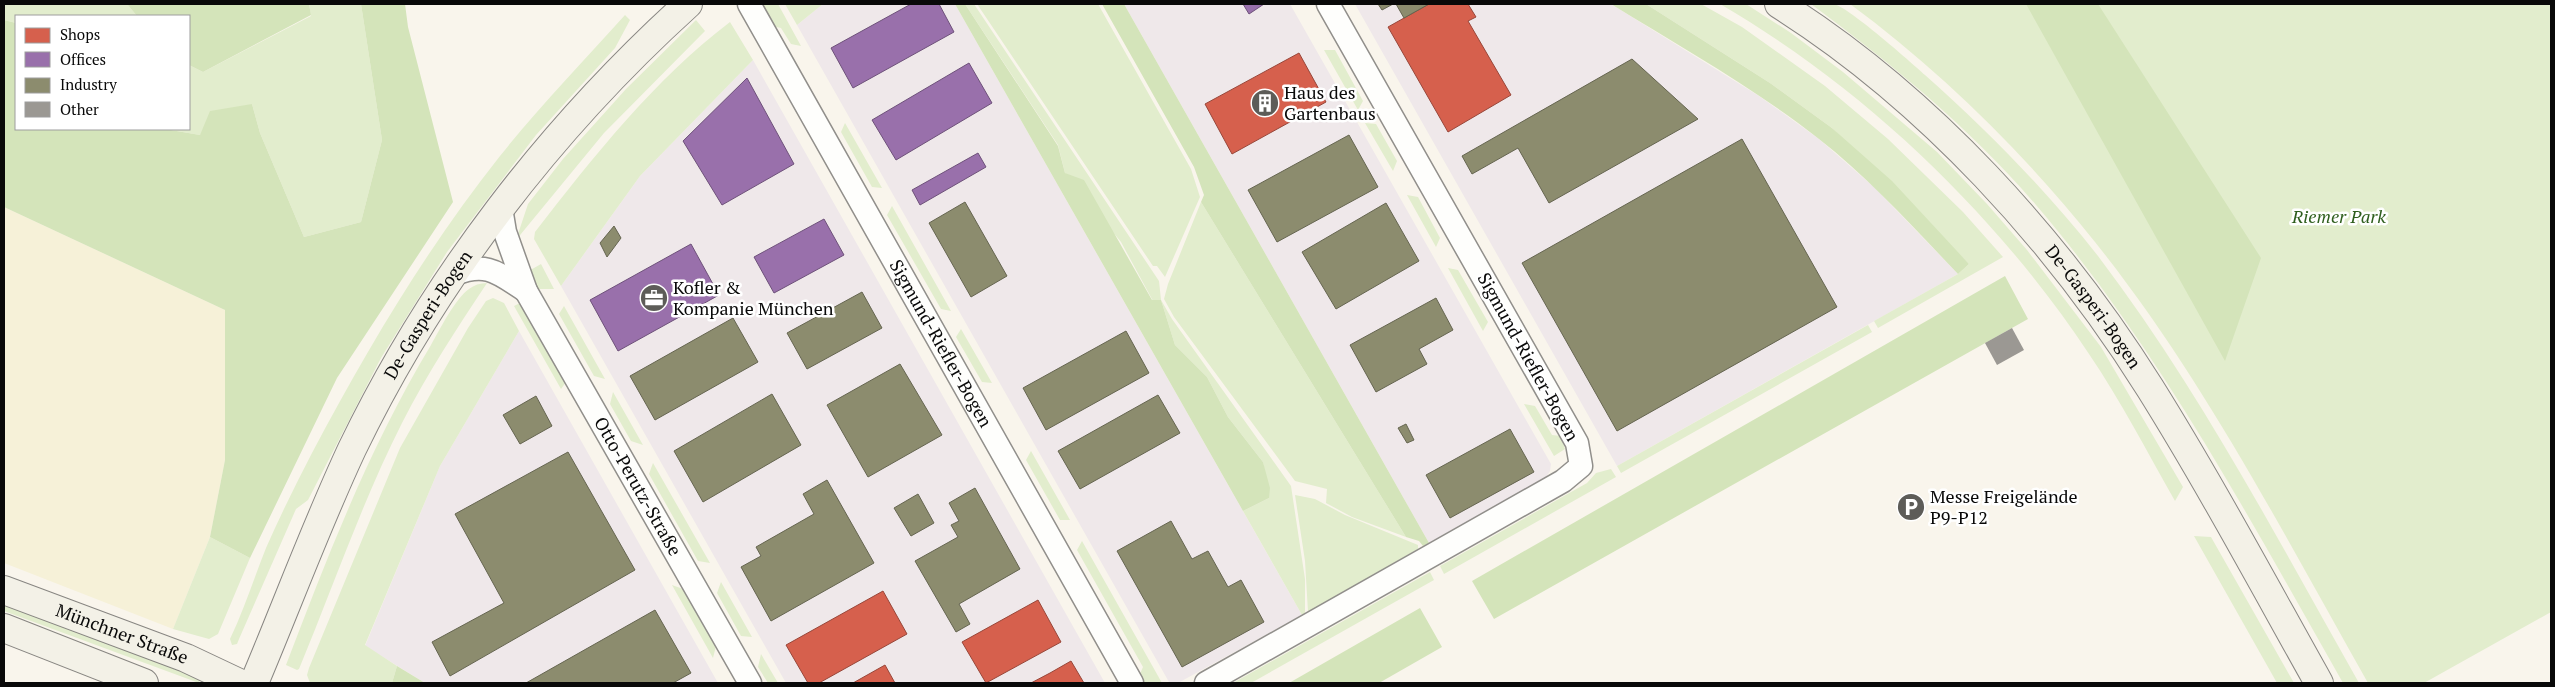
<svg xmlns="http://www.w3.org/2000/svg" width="2555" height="687" viewBox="0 0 2555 687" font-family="'PT Serif',serif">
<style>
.industrial{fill:#efe8ea}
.farmland{fill:#f6f1d8}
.green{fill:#e2edcd}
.forest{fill:#d4e4ba}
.shops{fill:#d6604d;stroke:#984639}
.offices{fill:#9970ab;stroke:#6e517a}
.industry{fill:#8c8c6e;stroke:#656550}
.building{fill:#9b9893}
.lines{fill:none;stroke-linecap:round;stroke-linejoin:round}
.street-casing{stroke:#918f8b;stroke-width:25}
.secondary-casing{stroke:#888682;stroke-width:30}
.street{stroke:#fefefc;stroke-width:22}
.secondary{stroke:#f3f1e7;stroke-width:28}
.labels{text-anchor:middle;stroke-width:5;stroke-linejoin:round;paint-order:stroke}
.poi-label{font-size:18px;fill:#090909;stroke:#fff;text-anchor:start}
.park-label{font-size:18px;font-style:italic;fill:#2e5e1d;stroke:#fff}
.street-label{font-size:18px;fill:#090909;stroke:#fff}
</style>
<rect width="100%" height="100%" fill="#f9f5ec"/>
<path class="industrial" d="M823 4H955L1302 615 1178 683 1169 682 797 25Z
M1124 4H1290L1551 464 1550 471 1546 477 1429 543Z
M1355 4H1611L1759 96 1819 139 1875 188 1958 274 1617 466Z
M753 60 1105 683H786L561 286 640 176Z
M519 331 718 683H425L365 646 440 466Z"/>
<path class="farmland" d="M4 207 225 310V460L210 537 173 629 4 563Z"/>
<path class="green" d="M4 4H127L137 16H16V23L4 20Z
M309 4H361L382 140 361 222 304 237 260 133 252 104 200 135 165 129H189V65L203 72 311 16Z
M766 4H778L801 46 791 44 781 28 772 26 761 7Z
M785 4H823L797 25Z
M965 4H974L1159 281 1161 300 1172 319 1291 486 1305 579V613L1302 615 1243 511 1269 498 1263 462 1228 417 1207 377 1175 345 1161 300 1153 301 1121 242 1065 173 1058 145Z
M977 4H1098L1191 169 1200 197 1165 277 1157 266H1153Z
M1646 4H1701L1742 27 1825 86 1888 139 1963 212 2003 257 1878 328 1874 321 1958 274 1969 264 1832 128 1770 83Z
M1720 4H1746L1791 33 1843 72 1937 152 1987 204 2027 250 2101 347 2183 487 2175 501C2147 452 2121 401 2089 354 1996 214 1866 89 1720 4Z
M1811 4C1818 4 1827 2 1834 4 1848 7 1911 62 1925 75 1988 131 2046 190 2098 256 2199 389 2277 538 2359 683H2343C2249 518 2160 350 2036 205 1970 128 1892 64 1811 4Z
M1850 4H2551V612L2424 683H2368C2283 533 2203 377 2095 242 2024 153 1941 71 1850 4Z
M625 15 630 20 615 48 536 135 447 252 381 358 308 500 296 509 239 639 237 644 232 645 230 639C244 610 254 578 266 548 280 516 296 484 312 453 367 349 427 248 500 156 539 107 583 62 625 15Z
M696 20 705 31 604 133 516 240 528 204 563 159 626 89Z
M730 22 753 60 640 176 561 286 534 239 535 232C593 157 655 79 730 22Z
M1324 50H1335L1363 101 1358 110Z
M845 123 882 188 872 187 841 132Z
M1365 123 1376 124 1397 161 1393 171Z
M1407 195 1418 197 1440 238 1436 247Z
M1201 202 1406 537 1352 517 1326 503 1327 489 1295 481 1174 317 1164 299 1168 284Z
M892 206 951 311 941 309 887 215Z
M541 264 554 289H537L527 272Z
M1448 268 1458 270 1488 322 1483 331Z
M487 283C457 328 427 374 402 423 362 502 333 587 299 669L297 670 286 665C328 555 370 446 431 345 440 329 455 299 469 289 474 285 480 283 487 283Z
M493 298 504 303 519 331 440 466 365 645 397 666 392 683H310L307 675 309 668 400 448 468 328 486 301Z
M520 303 566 382 561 389 514 306Z
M564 306 605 379 594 376 559 314Z
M1868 325 1872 332 1621 473 1617 466Z
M961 329 992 383 982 382 956 337Z
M613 392 643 445 631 441 610 404Z
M1524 404 1535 406 1552 435 1561 436 1565 449 1554 456Z
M1031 451 1070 520H1060L1026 460Z
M653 463 710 563 698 561 649 474Z
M1611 469 1616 477 1444 574 1440 566 1587 483 1596 473Z
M1295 495 1315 499 1345 515 1418 545V549L1308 612 1305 561Z
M2194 536 2211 537 2294 683H2277Z
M210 537 250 558 218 634 209 639 173 629Z
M1082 541 1162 683H1145L1139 676 1143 667 1077 550Z
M1430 572 1434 580 1251 683H1233Z
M721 582 752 637 741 636 717 593Z
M672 585 683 589 716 646 713 658Z
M4 603 201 676 199 683 4 611Z
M761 654 778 683H768L758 667Z"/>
<path class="forest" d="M127 4H309L311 15 203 72 189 65V16H137Z
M361 4H405L408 27 453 202 337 378 250 558 210 537 225 460V310L4 207V20L16 23V129H165L200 135 210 111 252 104 260 133 304 237 361 222 382 140Z
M955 4H965L1058 146 1065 173 1084 180 1152 300H1161L1175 345 1207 377 1228 417 1263 462 1270 488 1269 498 1243 511Z
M1102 4H1124L1429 543 1423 546 1419 541 1406 537 1201 202 1204 195 1194 167Z
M1611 4H1646L1770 83 1832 128 1892 181 1969 264 1958 274C1913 227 1870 179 1819 139 1754 88 1681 47 1611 4Z
M2026 4H2098L2261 258 2225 361Z
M2005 276 2028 319 1494 619 1472 581Z
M1420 608 1442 647 1379 683H1289Z
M397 666 425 683H392Z"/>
<path class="shops" d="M1429 4H1468L1476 17 1468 21 1511 95 1448 132 1388 27Z
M1299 53 1326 102 1232 154 1205 104Z
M883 591 907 634 819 683H808L786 645Z
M1038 600 1061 642 986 683 962 642Z
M1071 661 1084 683H1031L1050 673Z
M885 665 895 683H853Z"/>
<path class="offices" d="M911 4H939L954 32 853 88 831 48Z
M1243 4H1264L1249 14Z
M969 63 992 103 896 160 872 120Z
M747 78 794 164 722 205 683 141Z
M978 153 986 167 920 205 912 190Z
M824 219 844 255 774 293 754 257Z
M691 244 719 295 618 351 590 300Z"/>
<path class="industry" d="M1378 4H1393L1382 10Z
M1396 4H1429L1404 18Z
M1632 59 1698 119 1549 203 1518 148 1472 174 1462 156Z
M1349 135 1378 187 1277 242 1248 190Z
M1742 139 1837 307 1617 431 1522 263Z
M965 202 1007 276 971 297 929 223Z
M1386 203 1419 261 1336 309 1302 252Z
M614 226 621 238 607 257 600 243Z
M862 292 882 328 807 369 787 333Z
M1436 298 1453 330 1419 349 1427 364 1376 392 1350 345Z
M733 318 758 362 655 420 630 376Z
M1126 331 1149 373 1046 430 1023 388Z
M900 364 942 435 868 477 827 405Z
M772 394 801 445 703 502 674 451Z
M1158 395 1180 433 1080 489 1058 451Z
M536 396 552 426 520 444 503 415Z
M1406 424 1414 440 1407 443 1398 428Z
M1510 429 1534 472 1450 518 1426 475Z
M568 452 635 570 450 676 432 642 504 603 455 514Z
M827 480 874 563 771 621 741 567 761 556 756 547 814 514 803 494Z
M975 488 1020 569 959 604 970 624 956 632 915 561 958 537 951 525 959 521 949 503Z
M918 494 934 523 911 536 894 508Z
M1171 521 1192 559 1208 551 1228 587 1241 580 1264 622 1182 667 1117 551Z
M655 610 691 673 673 683H526Z"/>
<path class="building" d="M2012 328 2024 350 1997 365 1985 343Z"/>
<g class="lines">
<defs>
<g id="street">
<path id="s1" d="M749 4 1132 683"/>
<path id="s2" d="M501 208 505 232 526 291 750 683"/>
<path d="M455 274C488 261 499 274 526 291"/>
<path d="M1206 683 1563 481 1581 466 1577 443 1328 4"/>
</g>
<g id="secondary">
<path id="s3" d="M1779 4C1928 98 2057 240 2150 388 2210 484 2264 585 2319 683"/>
<path id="s4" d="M4 590 186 658 239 683"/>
<path d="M4 628 144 683"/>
<path id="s5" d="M254 683C287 605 316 526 352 449 433 281 550 129 688 4"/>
</g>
</defs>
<use href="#street" class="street-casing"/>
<use href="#secondary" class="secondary-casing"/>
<use href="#street" class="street"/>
<use href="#secondary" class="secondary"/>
</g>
<defs>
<symbol id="building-disc" viewBox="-11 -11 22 22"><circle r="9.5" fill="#5d5c58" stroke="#fff"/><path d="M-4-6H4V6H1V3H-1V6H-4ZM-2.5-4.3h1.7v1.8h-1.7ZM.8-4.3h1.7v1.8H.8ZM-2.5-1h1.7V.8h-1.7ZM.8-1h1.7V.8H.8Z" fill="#fff"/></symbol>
<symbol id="office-disc" viewBox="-11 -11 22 22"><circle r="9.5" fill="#5d5c58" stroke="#fff"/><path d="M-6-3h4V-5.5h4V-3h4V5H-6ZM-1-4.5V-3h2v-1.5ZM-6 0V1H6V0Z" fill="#fff"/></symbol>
<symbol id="parking-disc" viewBox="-11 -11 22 22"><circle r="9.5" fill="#5d5c58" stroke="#fff"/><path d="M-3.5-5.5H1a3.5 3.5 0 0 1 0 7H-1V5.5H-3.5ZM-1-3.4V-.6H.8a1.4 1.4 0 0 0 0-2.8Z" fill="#fff"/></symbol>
</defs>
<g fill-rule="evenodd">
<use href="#building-disc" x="1249" y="87" width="32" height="32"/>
<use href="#office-disc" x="638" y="282" width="32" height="32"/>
<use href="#parking-disc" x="1895" y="491" width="32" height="32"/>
</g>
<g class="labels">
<g class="poi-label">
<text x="1284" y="99">Haus des<tspan x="1284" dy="21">Gartenbaus</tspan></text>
<text x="673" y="294">Kofler &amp;<tspan x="673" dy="21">Kompanie München</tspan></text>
<text x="1930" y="503">Messe Freigelände<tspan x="1930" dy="21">P9-P12</tspan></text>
</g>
<g class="park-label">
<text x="2339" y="223">Riemer Park</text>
</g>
<g class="street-label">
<text dy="6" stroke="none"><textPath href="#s3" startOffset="439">De-Gasperi-Bogen</textPath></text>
<text dy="6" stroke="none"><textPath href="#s5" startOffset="408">De-Gasperi-Bogen</textPath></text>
<text dy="6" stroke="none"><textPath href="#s1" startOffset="390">Sigmund-Riefler-Bogen</textPath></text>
<text transform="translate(1528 357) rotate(61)" y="6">Sigmund-Riefler-Bogen</text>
<text dy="6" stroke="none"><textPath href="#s2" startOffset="312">Otto-Perutz-Straße</textPath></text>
<text dy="6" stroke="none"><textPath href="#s4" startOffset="126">Münchner Straße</textPath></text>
</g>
</g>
<rect width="2555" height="687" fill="none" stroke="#090909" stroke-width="10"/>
<rect x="15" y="15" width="175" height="115" fill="#ffffff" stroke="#9d9d9d"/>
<rect x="25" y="28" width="25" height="15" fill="#d6604d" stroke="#9d9d9d"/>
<text x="60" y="40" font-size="15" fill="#090909">Shops</text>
<rect x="25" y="52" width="25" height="15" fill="#9970ab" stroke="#9d9d9d"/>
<text x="60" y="65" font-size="15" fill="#090909">Offices</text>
<rect x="25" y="78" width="25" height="15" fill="#8c8c6e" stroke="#9d9d9d"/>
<text x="60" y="90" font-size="15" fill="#090909">Industry</text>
<rect x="25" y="102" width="25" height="15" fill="#9b9893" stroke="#9d9d9d"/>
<text x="60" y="115" font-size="15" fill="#090909">Other</text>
</svg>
